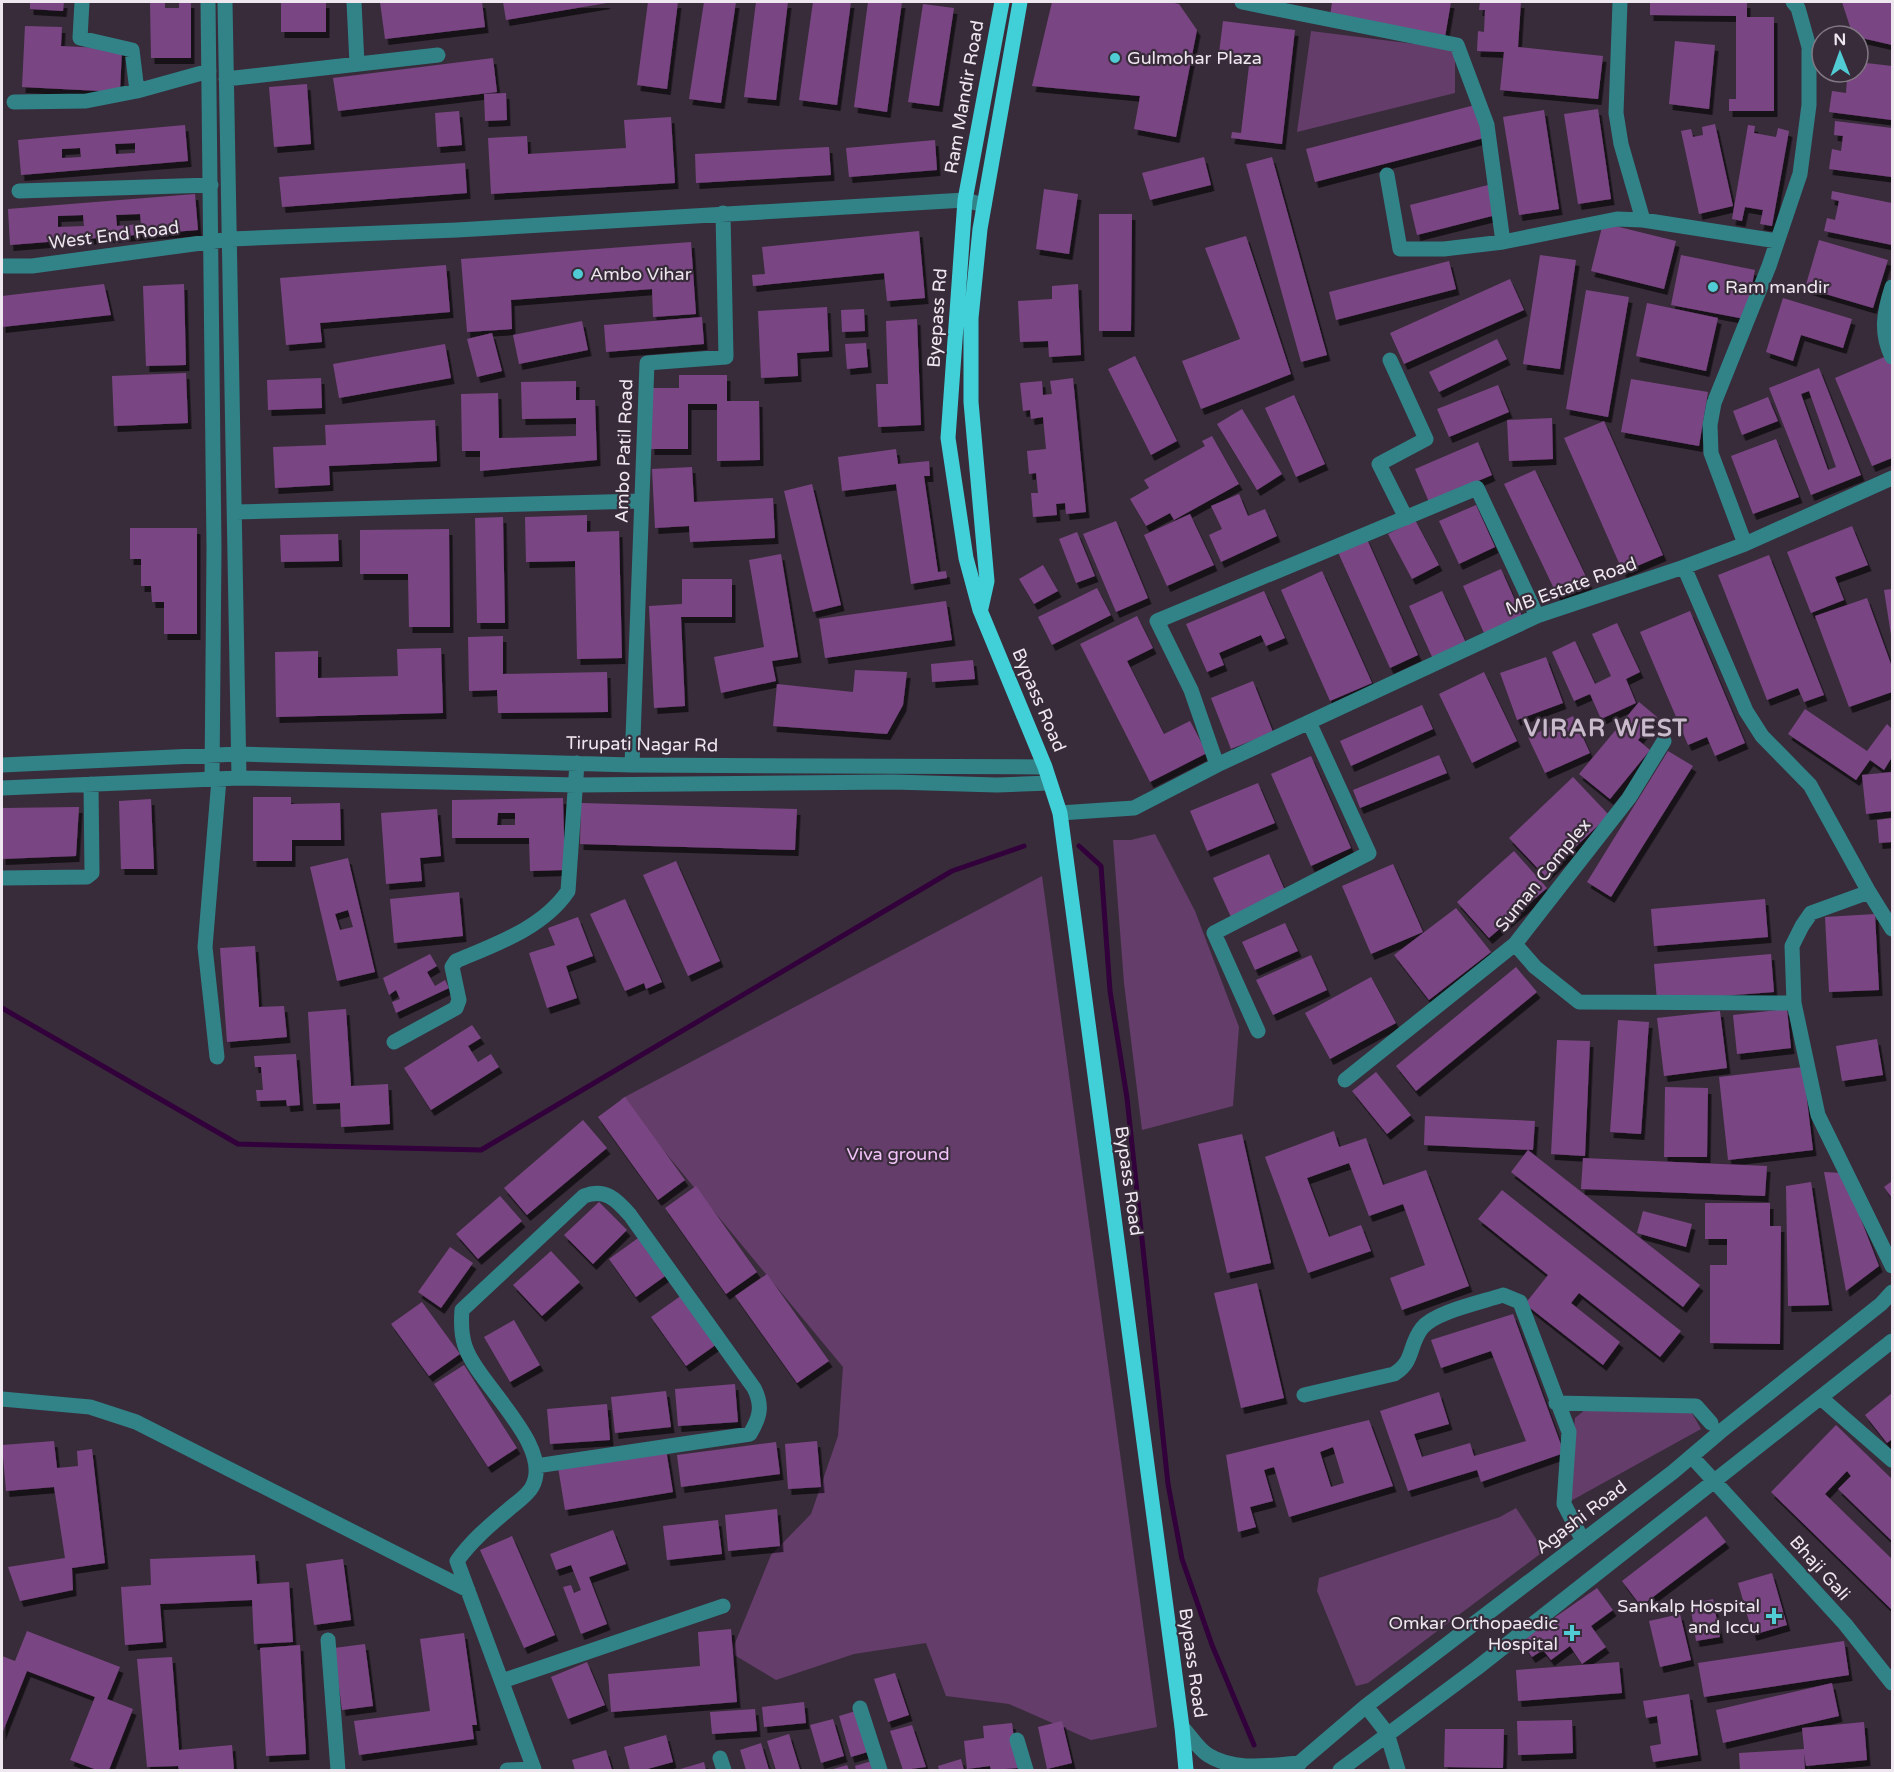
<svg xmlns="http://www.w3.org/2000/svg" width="1894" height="1772" viewBox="0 0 1894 1772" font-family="'Varela Round',sans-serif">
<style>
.green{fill:#653d6b}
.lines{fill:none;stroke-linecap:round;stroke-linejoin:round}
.stream{stroke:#32003a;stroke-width:5}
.building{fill:#7a4583;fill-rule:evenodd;filter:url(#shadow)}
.minor{stroke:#318388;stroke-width:15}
.major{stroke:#41cfd8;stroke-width:15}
.poi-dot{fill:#51ccd4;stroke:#382c3a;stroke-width:2}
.labels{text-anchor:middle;stroke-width:4.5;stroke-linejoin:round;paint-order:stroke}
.poi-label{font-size:18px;fill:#efe7f0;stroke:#382c3a;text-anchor:start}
.street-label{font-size:18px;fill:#efe7f0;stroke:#382c3a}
.park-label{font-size:18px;fill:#f1c3f8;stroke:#382c3a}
.district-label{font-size:24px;font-weight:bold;letter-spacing:1.5px;fill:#cabbcc;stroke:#382c3a}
</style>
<defs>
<filter id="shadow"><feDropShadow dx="3.5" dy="6" stdDeviation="0" flood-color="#0009"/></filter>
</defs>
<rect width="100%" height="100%" fill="#382c3a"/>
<path class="green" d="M1311 31 1455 49V93L1297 132Z
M1155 834 1195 911 1239 1027 1233 1106 1142 1130 1124 983 1113 840H1131Z
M1042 876 1157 1727 1091 1740 1009 1704 946 1696 926 1643 854 1654 776 1680 731 1653 771 1555 811 1514 838 1436 843 1367 621 1099Z
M1586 1409 1692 1413 1701 1429 1567 1503 1575 1418Z
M1516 1508 1544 1551 1368 1683 1356 1686 1317 1591 1319 1578 1500 1517Z"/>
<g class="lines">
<path class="stream" d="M1079 846 1101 866 1110 991 1127 1098 1168 1484 1182 1559 1212 1645 1254 1745
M2 1008 238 1144 481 1150 952 871 1024 846"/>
</g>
<path class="building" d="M30 2H64L63 11 30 9Z
M150 2H165V8H179V2H191V58H151Z
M281 2H326V32H281Z
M380 2H482L485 27 385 39Z
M503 2H606L607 3 506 20Z
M648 2H678L667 89 637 85Z
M704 2H736L721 103 689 99Z
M756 2H788L776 100 744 97Z
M813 2H851L837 105 799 100Z
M868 2H902L887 112 854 107Z
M1052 2H1169L1179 4 1197 30 1176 137 1134 129 1140 96 1032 86Z
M1332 2H1451L1445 37 1330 16Z
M1480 2H1521L1518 47 1603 56 1598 99 1500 90 1504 52 1477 51 1478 31 1484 32 1485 10H1479Z
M1650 2H1747V17H1774V111H1729V99H1736V16L1650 15Z
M1842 2H1892V45L1853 36Z
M923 4 954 8 939 106 908 102Z
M1223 21 1295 30 1282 144 1231 138 1232 132 1241 133 1250 57 1219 53Z
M25 26 62 27 61 46 122 49 120 92 22 87Z
M1675 41 1715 45 1709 109 1669 104Z
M493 58 497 92 338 111 333 78Z
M1858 62 1892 66V120L1829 112 1832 91 1846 93 1847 78 1834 76V72H1858Z
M307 84 311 144 274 147 269 87Z
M506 93 507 120 485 121 484 94Z
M1475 105 1484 138 1315 182 1306 149Z
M1598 109 1611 199 1578 204 1564 114Z
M1544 110 1559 209 1519 215 1503 117Z
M459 111 462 145 437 147 435 113Z
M671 117 675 183 491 194 488 138 527 136 528 154 626 148 624 120Z
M1835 121 1892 128V177L1829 169 1832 149 1841 151 1843 136 1834 135Z
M1715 124 1733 206 1699 214 1681 131 1691 129 1693 137 1703 135 1702 127Z
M185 125 188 161 21 175 18 140ZM135 143V153L116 154 115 144ZM80 148 81 157 62 158V149Z
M1748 125 1755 126 1754 133 1776 137 1778 128 1789 131 1772 226 1760 224 1763 210 1745 207 1742 221 1732 219Z
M935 140 937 170 849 177 846 148Z
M829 147 831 175 696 183 695 154Z
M1204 157 1211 185 1150 200 1142 173Z
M1272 157 1327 355 1301 362 1246 164Z
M465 163 467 193 282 207 279 177Z
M1488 185 1496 215 1417 235 1410 205Z
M1044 189 1078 194 1069 254 1036 249Z
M1832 191 1892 203V245L1824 231 1827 218 1835 220 1839 201 1831 199Z
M195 194 198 230 10 245 8 209ZM140 214 141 224 117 226 116 215ZM83 215 84 226 58 227V216Z
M1099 214H1132L1131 331H1099Z
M1603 223 1676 241 1664 289 1591 271Z
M919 231 925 298 887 301 884 273 753 286 752 275 765 274 762 247Z
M1246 236 1291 374 1201 409 1182 361 1240 339 1205 248Z
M1819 240 1888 260 1873 308 1805 288Z
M691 242 696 314 653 317 652 289 511 300 512 329 467 332 461 259Z
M1540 255 1576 260 1560 369 1523 364Z
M1681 255 1755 270 1745 319 1671 305Z
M1449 261 1456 289 1336 320 1329 292Z
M446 265 450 312 320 323 322 342 286 345 280 278Z
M1510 279 1524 310 1404 364 1390 333Z
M104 284 111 315 2 327V296Z
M184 284 186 365 146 366 143 286Z
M1078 284 1081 355 1049 357 1048 341 1020 342 1018 301 1052 299V286Z
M1586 290 1629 297 1608 417 1566 409Z
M1783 298 1852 319 1843 348 1801 335 1793 361 1766 352Z
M1647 303 1718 318 1706 371 1636 356Z
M827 307 829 351 797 353 798 376 761 378 758 311Z
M864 309 865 331 842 332 841 310Z
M702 317 704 344 606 352 604 325Z
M917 319 921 425 878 427 876 384H888L886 321Z
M582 321 588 350 519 364 513 335Z
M492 333 502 371 477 377 467 339Z
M1497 339 1507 359 1439 392 1429 372Z
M866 343 868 367 847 369 845 344Z
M445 344 451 378 339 398 333 364Z
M1889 355 1892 364V458L1872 466 1835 378Z
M1135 356 1177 441 1151 455 1108 369Z
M1819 368 1861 475 1811 495 1769 388ZM1809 391 1836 467 1828 470 1801 394Z
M186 373 188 423 114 426 112 376Z
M679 375H727V401H759L760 460 717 461V404H688V449H651V388H679Z
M321 378 322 408 268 410 267 380Z
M1073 378 1086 512 1066 514 1065 503 1056 504 1057 515 1033 517 1031 493H1038L1036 473 1029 474 1027 451 1046 449 1043 417 1031 419 1030 410 1023 411 1020 383 1042 381 1043 395 1052 394 1050 381Z
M1631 379 1708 392 1699 446 1621 432Z
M576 381V400H595L597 460 480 471V451H462L461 394 498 393 499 438 576 436V418L522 419 521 382Z
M1498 385 1509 412 1449 437 1437 409Z
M1294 395 1325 464 1296 477 1265 408Z
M1768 397 1778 421 1742 435 1733 411Z
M1242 409 1282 474 1257 490 1217 424Z
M1552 418 1553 459 1509 461 1507 420Z
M435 420 437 461 329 466 330 485 275 488 273 447 326 445 325 425Z
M1604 421 1663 555 1623 572 1564 438Z
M1212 436 1239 484 1174 520 1170 513 1146 526 1130 499 1149 488 1144 480 1205 446 1202 441Z
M1776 439 1799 497 1753 514 1731 456Z
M1478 442 1492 475 1429 502 1415 469Z
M896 449 898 464 929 461 930 476H924L938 572 946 571 947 578 911 584 896 484 842 491 838 457Z
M692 467 694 502 773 498 775 538 690 542 689 526 655 528 652 469Z
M1535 470 1589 583 1558 597 1504 484Z
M812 484 841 605 813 612 784 491Z
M1239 494 1248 516 1265 509 1277 536 1221 562 1209 535 1222 529 1211 506Z
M1476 505 1495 547 1459 564 1439 521Z
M1190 514 1214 565 1167 586 1144 535Z
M587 515V532L619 531 622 658 577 659 575 561 526 562 525 517Z
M503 517 505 623H477L475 518Z
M1415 520 1439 565 1412 579 1388 534Z
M1116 521 1148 598 1116 612 1083 534Z
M1852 526 1868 565 1835 577 1844 600 1811 613 1787 552Z
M130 528H197V634H164V602H152L151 586H141V559H130Z
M449 529 450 627H409L408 574H360V530Z
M1077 532 1095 576 1076 583 1059 539Z
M338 534 339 561 281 562 280 535Z
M1366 537 1418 655 1390 668 1337 550Z
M781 554 798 657 772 661 776 681 721 693 714 657 764 647 749 560Z
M1769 555 1824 695 1804 702 1798 688 1767 700 1718 575Z
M1043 565 1058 591 1034 604 1019 579Z
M1501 569 1522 616 1484 633 1463 586Z
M1322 571 1372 683 1330 701 1281 590Z
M682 579H732V617H681L685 706 654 708 649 606 682 604Z
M1097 588 1111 615 1052 645 1038 617Z
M1892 589V635H1891L1884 590Z
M1264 591 1285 638 1266 646 1261 635 1219 653 1224 665 1207 672 1186 624Z
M1442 591 1466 643 1433 659 1409 606Z
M1867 598 1892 667V692L1849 707 1815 616Z
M946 601 952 640 825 658 819 619Z
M1690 611 1745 743 1715 756 1707 737 1688 745 1640 632Z
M1137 616 1153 648 1127 661 1164 734 1190 721 1207 753 1150 782 1080 644Z
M1617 623 1640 672 1626 679 1636 703 1601 719 1590 694 1574 701 1552 652 1575 641 1595 684 1611 676 1592 634Z
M503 636V674L607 672 608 712 498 713 497 690 469 691 468 637Z
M441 648 443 713 276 717 275 652 318 651V678L398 676 397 649Z
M1546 657 1563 703 1517 720 1500 673Z
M973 660 975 679 932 682 931 664Z
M855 670 907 672 903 705 887 734 773 726 777 684 853 692Z
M1484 672 1517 741 1472 763 1439 694Z
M1253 681 1273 732 1231 749 1211 698Z
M1639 702 1657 717 1638 740 1650 750 1610 799 1579 774Z
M1422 705 1433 729 1351 766 1340 741Z
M1805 709 1867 751 1887 724 1892 729V757L1884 770 1870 760 1856 780 1788 734Z
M1573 716 1590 753 1545 773 1528 737Z
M1668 751 1693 766 1611 897 1587 882Z
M1439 755 1447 773 1360 808 1353 790Z
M1311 756 1351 848 1311 866 1271 774Z
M1892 772V811L1866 814 1862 775Z
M1573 777 1609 815 1545 876 1509 838Z
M1258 783 1275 823 1207 851 1190 811Z
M253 797H291V804L340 803 341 840H292V861H253Z
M563 798 565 870 530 871 529 838H452V800ZM498 813H515V825H497Z
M151 799 154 869H121L119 801Z
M581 803 797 809 795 850 580 844Z
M79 807 76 856 2 859V808Z
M437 809 441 856 420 858 422 881 386 884 381 813Z
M1892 818V842L1879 843 1877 820Z
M1514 851 1547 888 1489 938 1457 902Z
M1269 854 1286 893 1231 917 1213 878Z
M348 858 375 972 337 981 310 867ZM348 910 353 927 340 930 335 914Z
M676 861 720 961 688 976 643 875Z
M1393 864 1423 932 1371 954 1342 886Z
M459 892 463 936 394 943 390 899Z
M625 899 662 982 646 989 644 983 625 991 590 914Z
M1765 899 1768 937 1654 946 1651 909Z
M1456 908 1491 952 1429 1000 1394 955Z
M1875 914 1879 990 1829 992 1825 917Z
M578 917 593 956 566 966 577 998 547 1008 529 953 555 945 548 928Z
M1285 923 1298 951 1255 970 1242 942Z
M255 946 259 1007 284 1006 287 1037 227 1042 220 948Z
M430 954 437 966 427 972 435 986 445 980 449 988 396 1013 392 1002 400 999 396 990 389 995 383 978Z
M1771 954 1774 992 1657 1001 1654 964Z
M1311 955 1327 990 1273 1015 1256 980Z
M1516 967 1537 992 1416 1091 1396 1066Z
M1371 977 1396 1023 1330 1059 1305 1013Z
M346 1009 351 1086 388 1084 390 1124 341 1127 340 1103 313 1104 308 1012Z
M1787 1009 1791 1048 1737 1054 1733 1015Z
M1720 1011 1727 1068 1664 1076 1657 1018Z
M1618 1020 1649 1022 1641 1134 1610 1132Z
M472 1025 481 1038 468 1046 478 1062 491 1054 499 1067 431 1110 404 1068Z
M1877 1039 1883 1075 1842 1081 1836 1046Z
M1557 1040 1590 1041 1585 1156 1551 1154Z
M296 1054 300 1105 287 1106 286 1100 257 1101 256 1090H263L261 1067H255L254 1056Z
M1803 1067 1813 1150 1728 1160 1719 1077Z
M1376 1072 1411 1115 1387 1134 1352 1091Z
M1665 1087 1708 1088 1707 1157H1664Z
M625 1097 685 1180 658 1200 598 1117Z
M1425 1116 1535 1121 1533 1150 1424 1145Z
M583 1120 607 1148 527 1215 504 1188Z
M1334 1131 1339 1147 1366 1138 1383 1185 1426 1170 1469 1286 1402 1310 1390 1278 1425 1265 1403 1204 1369 1216 1349 1163 1307 1178 1329 1237 1361 1225 1371 1251 1308 1273 1265 1157Z
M1242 1134 1271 1263 1227 1273 1198 1144Z
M1528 1150 1700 1285 1683 1307 1511 1172Z
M1583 1158 1767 1166 1765 1196 1581 1189Z
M1824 1172 1843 1173 1879 1266 1846 1291Z
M1892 1181V1198L1884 1187Z
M1811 1182 1829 1305 1788 1306 1786 1186Z
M696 1186 757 1272 726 1294 665 1208Z
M1502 1190 1681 1331 1660 1357 1579 1293 1571 1303 1620 1342 1603 1365 1525 1304 1548 1275 1478 1219Z
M500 1196 522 1221 478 1259 456 1234Z
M599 1202 627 1230 593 1264 564 1235Z
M1705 1203H1770V1226H1781L1780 1344 1710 1343V1265H1727V1239H1705Z
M1643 1211 1692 1224 1686 1247 1637 1233Z
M641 1236 668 1274 636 1297 609 1259Z
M450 1247 473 1263 441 1308 418 1292Z
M551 1251 580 1282 542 1316 513 1285Z
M767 1274 829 1361 797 1383 735 1296Z
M1257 1283 1284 1398 1241 1408 1214 1293Z
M682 1295 717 1344 686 1366 651 1317Z
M422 1302 460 1354 429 1376 391 1324Z
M1513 1314 1564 1453 1481 1482 1477 1470 1408 1491 1380 1411 1439 1392 1449 1424 1414 1434 1422 1457 1470 1443 1474 1456 1526 1441 1491 1351 1441 1368 1431 1340Z
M514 1320 540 1365 510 1382 484 1337Z
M464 1365 517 1448 488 1467 434 1384Z
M735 1384 738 1422 678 1426 675 1389Z
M666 1391 671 1427 615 1433 611 1397Z
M1892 1393V1439L1887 1443 1865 1415Z
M607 1404 610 1440 550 1444 547 1409Z
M1369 1420 1393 1486 1289 1517 1274 1467 1264 1470 1273 1501 1250 1507 1256 1527 1238 1532 1226 1455ZM1333 1447 1344 1483 1331 1487 1320 1452Z
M1836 1425 1892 1479V1541L1838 1489 1851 1476 1847 1471 1825 1494 1892 1559V1610L1771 1492Z
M54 1441 57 1468 78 1466 77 1451 92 1449 105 1563 72 1568 73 1590 20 1601 8 1567 65 1558 54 1487 6 1491 2 1445Z
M817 1441 821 1487 788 1489 785 1444Z
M776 1442 780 1474 681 1487 677 1455Z
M666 1449 673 1492 565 1510 558 1467Z
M777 1509 780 1546 728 1551 725 1515Z
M1706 1516 1726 1542 1641 1606 1622 1581Z
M718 1520 722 1554 667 1560 663 1526Z
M613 1530 626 1564 589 1577 607 1624 581 1634 563 1587 571 1585 574 1593 581 1590 571 1565 556 1570 550 1554Z
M512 1536 555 1635 524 1648 480 1550Z
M255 1555 257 1584 289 1582 293 1642 254 1644 252 1600 160 1604 163 1642 125 1645 121 1587 151 1585 150 1559Z
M343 1559 351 1620 314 1625 306 1564Z
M1772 1573 1787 1625 1753 1635 1738 1583Z
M1597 1588 1613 1610 1591 1626 1606 1647 1582 1664 1570 1646 1551 1660 1543 1650 1532 1657 1521 1641Z
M1713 1599 1720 1637 1696 1641 1690 1604Z
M1680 1614 1691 1660 1660 1667 1649 1621Z
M731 1629 737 1702 611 1712 608 1674 700 1666 698 1632Z
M27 1631 120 1667 107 1699 133 1709 109 1770H97L70 1760 95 1697 27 1671 2 1734V1656L15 1661Z
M464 1633 477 1725H472L474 1739 359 1755 354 1721 430 1711 420 1639Z
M1844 1641 1849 1675 1704 1697 1698 1663Z
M365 1644 373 1706 342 1710 334 1648Z
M300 1645 306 1754 266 1756 260 1648Z
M172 1657 179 1750 232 1745 234 1770H179L178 1766 147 1767 137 1659Z
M587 1662 605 1705 568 1719 551 1677Z
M1619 1662 1622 1693 1518 1701 1516 1670Z
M895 1673 909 1715 888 1722 874 1679Z
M1832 1683 1839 1716 1723 1743 1716 1710Z
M1689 1694 1698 1755 1653 1762 1650 1746 1661 1744 1657 1716 1646 1718 1643 1701Z
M804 1702 806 1723 764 1727 762 1707Z
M755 1709 757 1731 712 1734 710 1712Z
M859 1710 871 1751 851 1757 839 1716Z
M833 1719 844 1756 821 1763 810 1725Z
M1572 1720 1573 1753 1518 1755 1517 1721Z
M1062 1721 1072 1763 1047 1769 1038 1727Z
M1864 1722 1867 1760 1806 1766 1804 1753 1805 1770H1740L1739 1753 1804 1749 1802 1728Z
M1012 1723 1018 1768 991 1770 990 1766 967 1769 964 1741 984 1738 983 1726Z
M912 1725 926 1767 903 1770 890 1731Z
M1445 1729H1504L1503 1768 1444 1767Z
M789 1734 800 1770H776L767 1741Z
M666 1735 673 1762 644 1770H630L624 1747Z
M761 1743 769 1770H746L740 1750Z
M606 1750 612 1770H575L572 1760Z
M961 1759 964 1770H939L938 1766Z
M875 1760 878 1770H856L855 1766Z
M704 1762 706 1770H677Z
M847 1765 849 1770H830Z"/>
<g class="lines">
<path class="minor" d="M82 2 80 38 132 50 137 91
M208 2 214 549 212 779
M225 2 239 778
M354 2 357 64
M1242 2 1457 45 1487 125 1503 242
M1620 2 1616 113 1621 144 1643 220
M226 79 438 55
M14 102 86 101 137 91 209 71
M1387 175 1400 249H1444L1503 242 1617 219 1643 220 1777 241
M19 191 211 185
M2 266H32L231 239 457 230 965 200 984 205
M1892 287C1884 312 1880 333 1892 357
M1390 360 1426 439 1379 464 1406 518
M235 512 642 501
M1745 544 1711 453 1710 425 1714 403 1769 266 1800 174 1809 105V47L1798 8 1793 2
M1684 567 1746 711 1762 736 1810 785 1869 892 1892 929
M2 765 238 754 632 765 1045 767
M632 765 647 363 726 357 723 213
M1217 765 1191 690 1157 621 1477 488 1537 616
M2 788 239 778 577 785 893 782 997 785 1050 783
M1060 813 1134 808 1217 765 1537 616 1684 567 1745 544 1892 478
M2 878 87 877 92 873 91 784
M1869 892 1811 913 1802 926 1792 946 1794 1003 1818 1115 1892 1266
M1515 944 1535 967 1579 1002 1794 1003
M1258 1031 1214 933 1369 853 1309 722
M394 1042 456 1008 459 1000 452 967 456 961C496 944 543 928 568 891L577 763
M217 1057 205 947 219 779
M1345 1080 1515 944 1629 798 1664 741
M1304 1395 1394 1374C1415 1361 1408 1346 1422 1328 1434 1312 1482 1302 1503 1295L1520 1302 1569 1432 1564 1504 1582 1539
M1821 1398 1892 1460
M2 1399 90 1407 136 1422 468 1590
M1556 1403 1696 1406 1711 1423
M1692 1457 1845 1624 1892 1683
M328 1640 338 1770
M502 1681 723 1606
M1366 1706 1387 1733 1398 1770
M860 1708 880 1770
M1182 1727C1190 1735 1198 1749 1208 1755 1235 1772 1271 1765 1300 1763
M1017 1740 1026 1770
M720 1758 724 1770
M507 1770 534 1769 457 1561C471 1541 490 1525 509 1509 516 1503 528 1495 532 1487 555 1446 477 1384 465 1346 461 1334 461 1322 462 1310L584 1196C605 1188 616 1199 630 1215L754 1388C763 1406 760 1417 750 1434L536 1466
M1291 1770 1366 1706 1673 1472 1720 1432 1881 1304 1892 1292
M1340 1770 1477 1668 1892 1341"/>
<path class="major" d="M1002 2 965 200 948 438 966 558 980 610 1045 767 1060 813 1182 1727 1186 1770
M981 608 987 581 971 402V318L980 229 1020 2"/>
</g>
<g class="poi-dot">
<circle cx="1115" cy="58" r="6"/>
<circle cx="578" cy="274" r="6"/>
<circle cx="1713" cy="287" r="6"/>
<path d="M1771 1607h6v6h6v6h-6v6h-6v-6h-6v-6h6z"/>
<path d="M1569 1624h6v6h6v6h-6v6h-6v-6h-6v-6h6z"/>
</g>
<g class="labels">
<g class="poi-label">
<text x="1127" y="64">Gulmohar Plaza</text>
<text x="590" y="280">Ambo Vihar</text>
<text x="1725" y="293">Ram mandir</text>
<text x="1760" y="1612" text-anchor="end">Sankalp Hospital<tspan x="1760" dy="21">and Iccu</tspan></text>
<text x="1558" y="1629" text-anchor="end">Omkar Orthopaedic<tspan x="1558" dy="21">Hospital</tspan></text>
</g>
<g class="street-label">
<text transform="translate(964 97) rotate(-80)" y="6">Ram Mandir Road</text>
<text transform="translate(114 235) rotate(-7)" y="6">West End Road</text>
<text transform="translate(937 318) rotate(-86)" y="6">Byepass Rd</text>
<text transform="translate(624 451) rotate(-88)" y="6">Ambo Patil Road</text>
<text transform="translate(1571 586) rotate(-20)" y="6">MB Estate Road</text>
<text transform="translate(1039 700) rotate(67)" y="6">Bypass Road</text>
<text transform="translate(642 744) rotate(1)" y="6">Tirupati Nagar Rd</text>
<text transform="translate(1543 875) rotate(-51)" y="6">Suman Complex</text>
<text transform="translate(1129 1181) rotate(82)" y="6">Bypass Road</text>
<text transform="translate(1581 1517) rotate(-37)" y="6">Agashi Road</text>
<text transform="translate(1820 1568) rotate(48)" y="6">Bhaji Gali</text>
<text transform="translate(1193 1663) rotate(82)" y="6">Bypass Road</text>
</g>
<g class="park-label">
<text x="898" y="1160">Viva ground</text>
</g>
<g class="district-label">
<text x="1606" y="736">VIRAR WEST</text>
</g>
</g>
<rect width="1894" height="1772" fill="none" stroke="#efe7f0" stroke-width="6"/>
<g transform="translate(1840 54) rotate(359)"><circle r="28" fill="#382c3a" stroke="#817783" stroke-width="1.5"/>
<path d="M0-4.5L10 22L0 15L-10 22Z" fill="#51ccd4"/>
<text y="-9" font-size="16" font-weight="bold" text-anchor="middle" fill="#efe7f0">N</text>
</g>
</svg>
